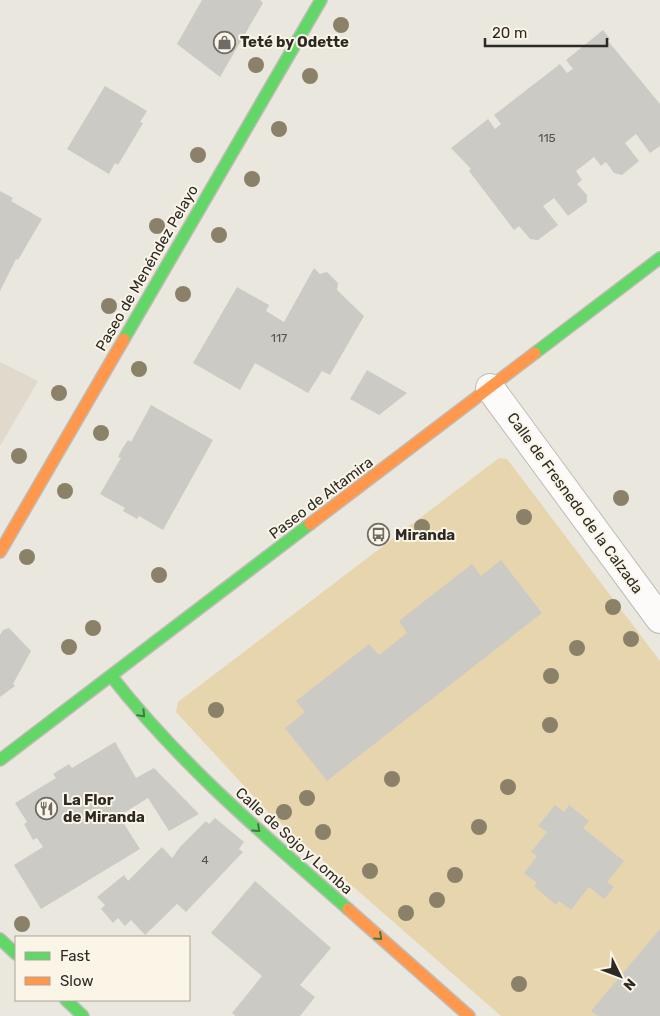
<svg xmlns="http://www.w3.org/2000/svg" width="660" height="1016" viewBox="0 0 660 1016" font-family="Rubik,sans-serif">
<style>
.built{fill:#e1dacc}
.green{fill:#e7d5ad}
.building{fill:#cccac4}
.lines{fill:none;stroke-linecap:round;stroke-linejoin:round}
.street-casing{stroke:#bfbcb6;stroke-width:30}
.fast-casing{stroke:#bfbcb6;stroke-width:14}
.slow-casing{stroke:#bfbcb6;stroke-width:14}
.street{stroke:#fcfbfa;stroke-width:28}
.fast{stroke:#63d668;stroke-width:11}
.slow{stroke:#ff974d;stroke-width:11}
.tree{fill:#8a8168}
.oneway{stroke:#457744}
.labels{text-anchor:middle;stroke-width:4;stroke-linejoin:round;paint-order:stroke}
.number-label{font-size:12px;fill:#55524e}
.poi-label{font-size:15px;font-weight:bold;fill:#2d2a26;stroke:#fbf5e8;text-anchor:start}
.street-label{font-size:15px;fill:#2d2a26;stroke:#fbf5e8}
</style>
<rect width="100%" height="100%" fill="#eae7df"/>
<path class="built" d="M0 362 38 381 0 446Z"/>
<path class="green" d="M499 458 507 459 660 661V1016H501L270 814 176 712 178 702Z"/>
<path class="building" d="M202 0H260L263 3 220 77 177 44Z
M603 30 610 39 608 41 660 104V146L650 153 636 134 625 143 639 161 622 175 614 173 606 162 601 166 594 157 576 171 582 180 577 184 587 195V202L568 216 554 198 543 206 558 225 538 240 530 239 519 226 514 230 469 171 471 169 451 148 488 119 495 129 501 124 494 115 560 64 567 73 573 69 566 60Z
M105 86 147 111 140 122 143 123 118 165 115 163 109 174 67 149Z
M0 191 13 198 11 201 42 219 18 260 16 259 0 291Z
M314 268 320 274 327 272 338 283 337 290 364 316 330 375 322 371 308 393 255 363 240 390 193 363 237 287 269 305 266 311 284 322Z
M367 370 407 393 379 415 350 399Z
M151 405 213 440 163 530 139 516 137 519 123 511 125 508 100 494 121 458 118 457 122 449 128 440 131 442Z
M501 560 542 613 327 781 285 728 305 712 296 701 369 644 379 655 407 633 399 621 472 564 481 576Z
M9 628 31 651 13 684 15 686 0 697V635L3 630Z
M115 742 136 778 154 768 199 814 169 831 148 798 119 816 140 849 41 909 14 865 43 847 37 838 33 840 24 824 27 822 15 803 56 778 53 774 69 764 72 768Z
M555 805 564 812 569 805 589 821 583 828 624 861 607 882 614 887 604 899 589 887 571 910 559 901 556 905 534 886 537 883 524 873 537 856 531 852 547 832 538 826Z
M215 818 244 842 239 849 243 852 186 912 177 904 145 935 131 920 125 926 118 918 113 923 101 909 105 905 97 897 124 875 128 881 162 847 172 858 180 847 206 821 209 824Z
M255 881 331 948 300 985 315 997 300 1016H236L232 1013 262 976 211 933Z
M660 929V1016H598L591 1011Z"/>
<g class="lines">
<defs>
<path id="street" d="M490 388 660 619"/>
<path id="fast" d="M124 339 321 0
M535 353 660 258
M112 677C180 764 265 836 348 909
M0 760 310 524
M0 939 16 954
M66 1000 83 1016"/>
<path id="slow" d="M310 524 535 353
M0 552 124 339
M348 909 469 1016"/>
</defs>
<use href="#street" class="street-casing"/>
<use href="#fast" class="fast-casing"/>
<use href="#slow" class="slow-casing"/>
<use href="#street" class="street"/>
<use href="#fast" class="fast"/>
<use href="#slow" class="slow"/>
</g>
<g class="tree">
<circle cx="341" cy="25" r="8"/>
<circle cx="256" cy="65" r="8"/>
<circle cx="310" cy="76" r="8"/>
<circle cx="279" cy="129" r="8"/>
<circle cx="198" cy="155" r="8"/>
<circle cx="252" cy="179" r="8"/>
<circle cx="157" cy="226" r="8"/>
<circle cx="219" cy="235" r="8"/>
<circle cx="183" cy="294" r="8"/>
<circle cx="109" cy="306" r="8"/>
<circle cx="139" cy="369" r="8"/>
<circle cx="59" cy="393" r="8"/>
<circle cx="101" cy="433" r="8"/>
<circle cx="19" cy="456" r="8"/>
<circle cx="65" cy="491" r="8"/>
<circle cx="621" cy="498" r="8"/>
<circle cx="524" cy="517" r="8"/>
<circle cx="422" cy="527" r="8"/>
<circle cx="27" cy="557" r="8"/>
<circle cx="159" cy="575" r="8"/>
<circle cx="613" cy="607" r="8"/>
<circle cx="93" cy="628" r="8"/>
<circle cx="631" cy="639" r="8"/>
<circle cx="69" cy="647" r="8"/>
<circle cx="577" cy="648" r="8"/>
<circle cx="551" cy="676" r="8"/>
<circle cx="216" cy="710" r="8"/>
<circle cx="550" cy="725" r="8"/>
<circle cx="392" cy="779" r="8"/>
<circle cx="508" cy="787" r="8"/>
<circle cx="307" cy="798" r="8"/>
<circle cx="284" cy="812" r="8"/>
<circle cx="479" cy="827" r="8"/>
<circle cx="323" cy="832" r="8"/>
<circle cx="370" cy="871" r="8"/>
<circle cx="455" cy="875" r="8"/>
<circle cx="437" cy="900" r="8"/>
<circle cx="406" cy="913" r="8"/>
<circle cx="22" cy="924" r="8"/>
<circle cx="519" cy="984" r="8"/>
</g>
<defs><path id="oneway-chevron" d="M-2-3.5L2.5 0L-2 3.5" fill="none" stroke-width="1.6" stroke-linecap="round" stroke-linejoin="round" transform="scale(1.25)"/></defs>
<g class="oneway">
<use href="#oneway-chevron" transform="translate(142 714) rotate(46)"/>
<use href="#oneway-chevron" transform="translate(257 829) rotate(42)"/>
<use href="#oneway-chevron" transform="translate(379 937) rotate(42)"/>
</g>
<defs>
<symbol id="shop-ring" viewBox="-11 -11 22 22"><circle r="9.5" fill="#fbf5e8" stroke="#6f6c67" stroke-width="1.5"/><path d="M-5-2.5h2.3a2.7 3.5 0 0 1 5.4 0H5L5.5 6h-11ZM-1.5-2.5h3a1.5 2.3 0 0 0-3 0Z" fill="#6f6c67"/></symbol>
<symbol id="bus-ring" viewBox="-11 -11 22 22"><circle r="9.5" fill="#fbf5e8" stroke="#6f6c67" stroke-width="1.5"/><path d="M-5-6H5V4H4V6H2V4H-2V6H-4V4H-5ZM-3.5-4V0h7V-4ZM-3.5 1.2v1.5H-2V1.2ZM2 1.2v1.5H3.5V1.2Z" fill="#6f6c67"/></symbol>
<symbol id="restaurant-ring" viewBox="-11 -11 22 22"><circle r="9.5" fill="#fbf5e8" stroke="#6f6c67" stroke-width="1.5"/><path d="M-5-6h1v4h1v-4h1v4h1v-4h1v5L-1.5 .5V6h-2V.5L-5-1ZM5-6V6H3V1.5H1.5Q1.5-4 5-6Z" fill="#6f6c67"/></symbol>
</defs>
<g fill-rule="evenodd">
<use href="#shop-ring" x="212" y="30" width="25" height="25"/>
<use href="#bus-ring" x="366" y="522" width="25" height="25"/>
<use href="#restaurant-ring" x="34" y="796" width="25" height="25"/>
</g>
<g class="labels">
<g class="number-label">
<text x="547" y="142">115</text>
<text x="279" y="342">117</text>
<text x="205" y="864">4</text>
</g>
<g class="poi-label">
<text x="240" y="47">Teté by Odette</text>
<text x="395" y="540">Miranda</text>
<text x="63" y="805">La Flor<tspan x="63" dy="17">de Miranda</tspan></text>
</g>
<g class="street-label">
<text transform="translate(147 268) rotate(-60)" y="5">Paseo de Menéndez Pelayo</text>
<text transform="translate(321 498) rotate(-37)" y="5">Paseo de Altamira</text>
<text transform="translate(575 503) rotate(54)" y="5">Calle de Fresnedo de la Calzada</text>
<text transform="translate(294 841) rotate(42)" y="5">Calle de Sojo y Lomba</text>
</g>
</g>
<rect x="15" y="936" width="175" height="65" fill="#fbf5e8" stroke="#a9a49a"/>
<rect x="25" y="952" width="25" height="8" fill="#63d668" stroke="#a9a49a"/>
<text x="60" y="961" font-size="15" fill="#2d2a26">Fast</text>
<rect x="25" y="977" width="25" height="8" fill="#ff974d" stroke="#a9a49a"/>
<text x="60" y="986" font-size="15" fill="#2d2a26">Slow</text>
<g transform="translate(620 976) rotate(132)" stroke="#fbf5e8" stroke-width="4" paint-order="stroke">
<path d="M0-4L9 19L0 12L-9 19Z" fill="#2d2a26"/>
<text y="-8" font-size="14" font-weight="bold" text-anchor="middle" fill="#2d2a26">N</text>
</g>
<path d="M485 38v8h122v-8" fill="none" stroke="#2d2a26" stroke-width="2.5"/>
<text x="492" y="38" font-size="15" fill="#2d2a26" stroke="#fbf5e8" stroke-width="4" paint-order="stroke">20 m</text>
</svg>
